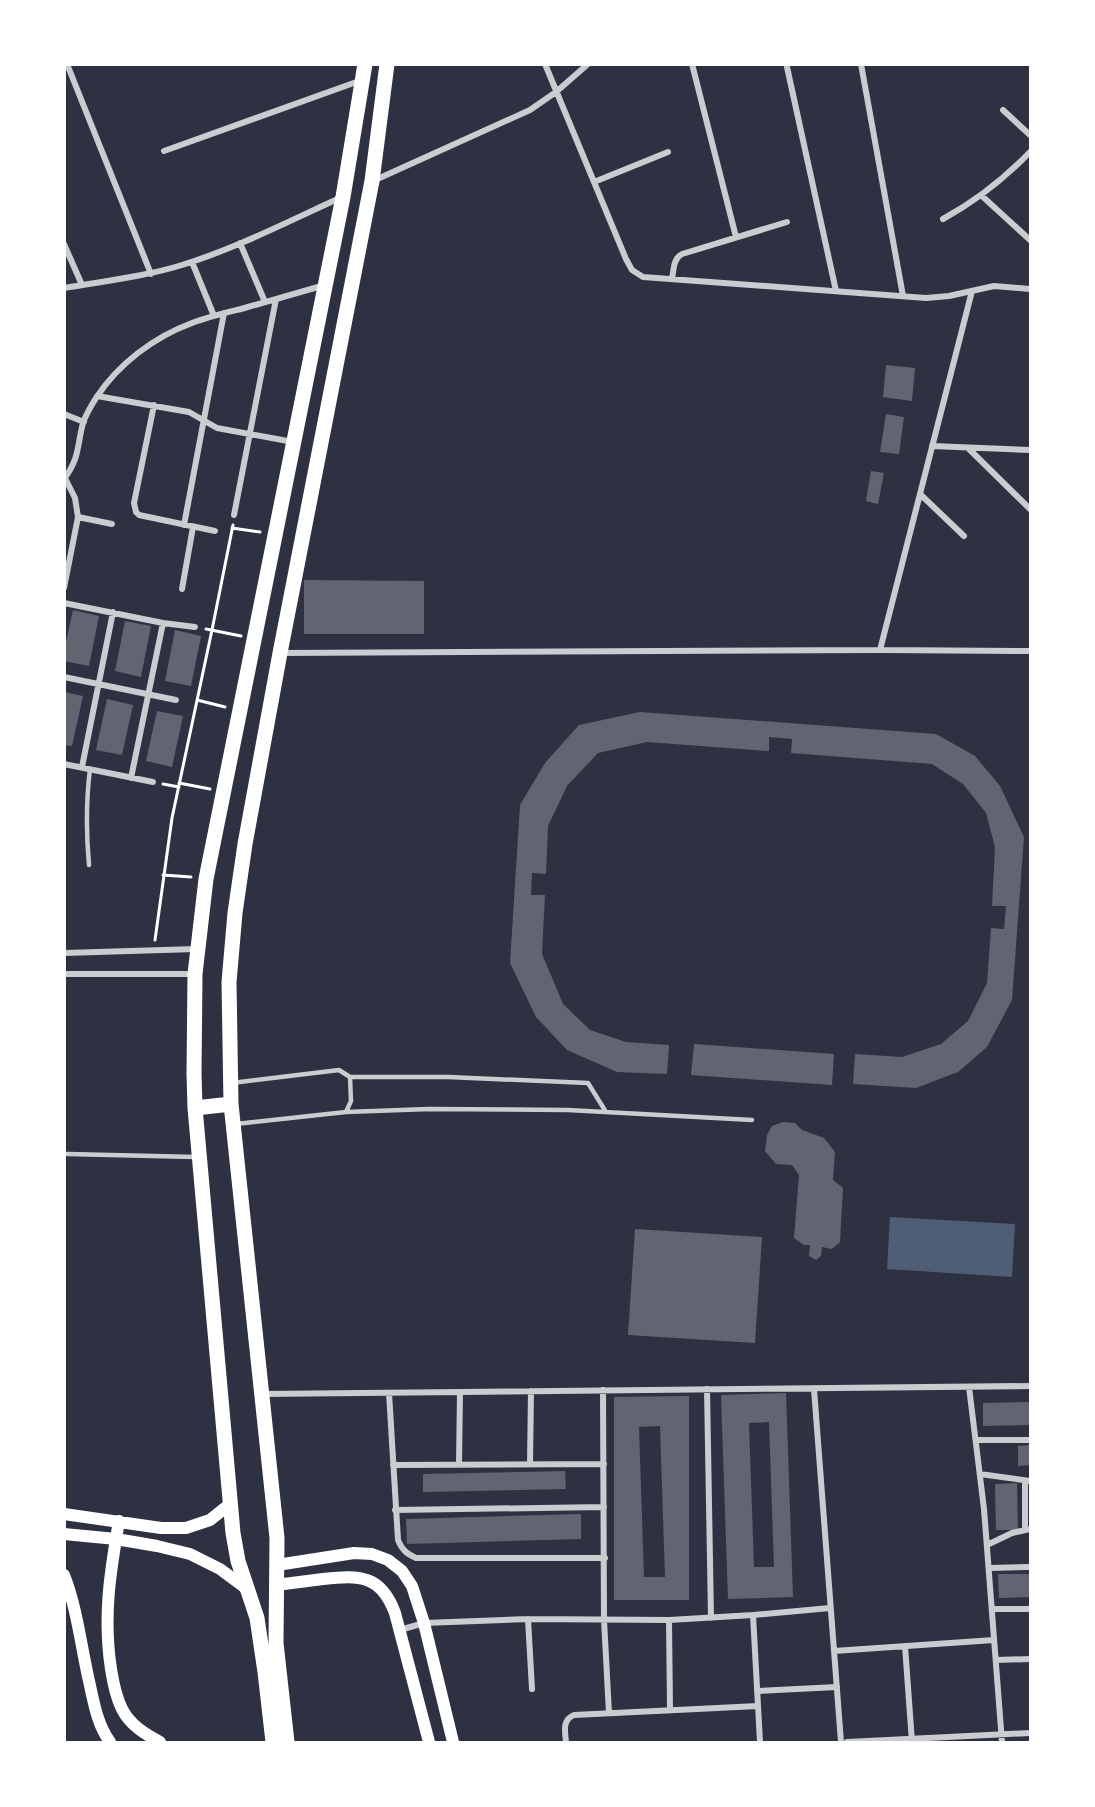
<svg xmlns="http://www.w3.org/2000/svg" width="1095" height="1807" viewBox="0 0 1095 1807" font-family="Figtree,sans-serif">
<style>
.water{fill:#4f5d75}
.building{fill:#626471;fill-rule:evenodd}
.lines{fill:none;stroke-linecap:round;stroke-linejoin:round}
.path{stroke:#fff;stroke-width:3}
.service{stroke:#caccd0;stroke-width:4.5}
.minor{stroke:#caccd0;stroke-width:6}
.secondary{stroke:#fff;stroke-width:12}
.primary{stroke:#fff;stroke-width:15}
</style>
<rect width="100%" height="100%" fill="#2d3142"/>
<path class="water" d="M890 1217 1015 1224 1012 1277 887 1269Z"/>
<path class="building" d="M886 365 915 368 912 401 883 397Z
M886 414 904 417 899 454 880 452Z
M871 471 884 473 878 504 866 501Z
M304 580 424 581V634H304Z
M73 610 99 616 89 666 64 661V651Z
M125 621 151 626 141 677 115 671Z
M175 630 201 636 191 686 165 681Z
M64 692 83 696 72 746 64 745Z
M107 699 133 705 122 755 96 750Z
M157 711 183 716 172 767 146 761Z
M640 712 936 734 975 756 1000 786 1024 837 1012 1000 987 1047 958 1072 916 1088 853 1084 855 1054 902 1057 941 1044 968 1021 987 983 991 928 1004 929 1006 906H992L995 847 986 813 963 784 932 764 791 753 792 739 769 737V751L647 742 598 753 567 786 548 826 546 874 532 873 531 895H545L542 954 563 1004 590 1030 626 1042 669 1045 667 1074 617 1072 567 1050 536 1017 510 963 520 805 545 763 579 725Z
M694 1044 834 1054 832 1085 691 1075Z
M783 1122 795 1123 802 1130 824 1138 835 1152 833 1180 843 1188 840 1242 832 1249 822 1247 821 1256 816 1260 809 1256 810 1245H804L794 1238 799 1175 792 1165 776 1164 765 1151 767 1135 772 1126Z
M635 1229 762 1237 755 1343 628 1335Z
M786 1393 793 1597 728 1599 721 1395ZM769 1422 774 1567H754L749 1423Z
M689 1396V1600H614V1397ZM660 1426 665 1577H644L639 1427Z
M1030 1402V1425L983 1426V1403Z
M1030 1445V1465L1018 1466V1446Z
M565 1471 566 1489 423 1492V1474Z
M1017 1483 1018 1530H996L995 1484Z
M581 1514V1539L407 1544 406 1519Z
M998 1574H1030V1597L999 1598Z"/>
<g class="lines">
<path class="path" d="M232 528 260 532
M206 629 241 636
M197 700 225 707
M179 783 210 789
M163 784 179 787
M163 875 191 877
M155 940 172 818 212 630 233 525"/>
<path class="service" d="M89 865C86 832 86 801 90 769
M350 1077H448L588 1083 606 1112
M232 1083 339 1070 350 1077 351 1101 346 1112 236 1124
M346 1112 429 1109 568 1110 752 1120
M67 1154 196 1157"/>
<path class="minor" d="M67 64 151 274
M545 64 626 259 632 270 643 277 926 298 949 296 994 286 1030 289
M692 64 736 237
M861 64 903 296
M787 67 836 291
M1003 110 1030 135
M164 151 362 80
M373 181 530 110 556 92 588 64
M594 182 668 152
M982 196 1030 240
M943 219C976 201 1004 179 1030 152
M240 243 265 302
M64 244 82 285
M192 262 214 316
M672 279C674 269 673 259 682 254L787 222
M64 288C104 281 143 277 182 265 237 248 289 221 342 197
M97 396 189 412 217 428 293 442
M154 405 134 503 136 512 139 515 215 531
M64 414 84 422
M932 446 1030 450
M968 448 1030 509
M64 479C80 458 77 445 83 423 86 414 91 406 96 398 118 364 154 337 192 323 208 317 225 313 241 309 269 301 297 293 325 285
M920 494 964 536
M234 515 276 299
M78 517 112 524
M184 525 224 313
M64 588 78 517 75 498 65 478
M182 589 193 527
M64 603 163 623 195 627
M880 650 972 291
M281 653 880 650 1030 651
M64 677 176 700
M64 764 153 782
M82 767 113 612
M131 778 163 623
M64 953 196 949
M64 974H195
M969 1387 984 1509 1002 1742
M707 1389 711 1618
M814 1389 841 1742
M603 1390 604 1620 609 1713
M389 1393 398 1540C402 1550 407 1554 416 1558H605
M262 1394 1030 1386
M976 1440H1030
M459 1464 460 1392
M530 1464 531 1391
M393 1465 604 1464
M980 1474 1030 1481
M1025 1481V1529
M395 1510 604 1507
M987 1545 1012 1533 1030 1529
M989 1568 1030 1567
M992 1609H1030
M753 1615 760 1742
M528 1619 532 1689
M669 1620 670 1710
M400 1630 424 1623 528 1619 669 1620 753 1615 830 1608
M905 1646 912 1742
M834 1651 994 1640
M996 1660 1030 1659
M757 1691 837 1687
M566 1742C565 1731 562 1720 574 1715L758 1706
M847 1742 1030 1733"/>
<path class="secondary" d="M64 1514 161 1528H186L210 1520 230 1504
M119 1521C110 1573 103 1617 111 1669 113 1682 116 1697 122 1709 130 1725 145 1734 160 1742
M64 1534 116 1539 157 1546 190 1554 220 1569 247 1589
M277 1565 354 1553 372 1554 388 1560 402 1571 412 1586 424 1623 453 1742
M64 1575C77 1608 81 1646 89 1681 94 1703 97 1724 110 1742
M276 1585C292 1583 308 1581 323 1579 360 1575 381 1575 395 1613L429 1742"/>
<path class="primary" d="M195 1108 231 1104
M273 1742 265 1672 257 1618 238 1561 233 1533 195 1108 194 1074 195 974 206 879 343 197 365 64
M287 1742 276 1643 277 1538 231 1104 229 982 235 913 245 844 280 653 372 181 387 64"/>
</g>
<rect width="1095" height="1807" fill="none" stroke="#ffffff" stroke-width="132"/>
</svg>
